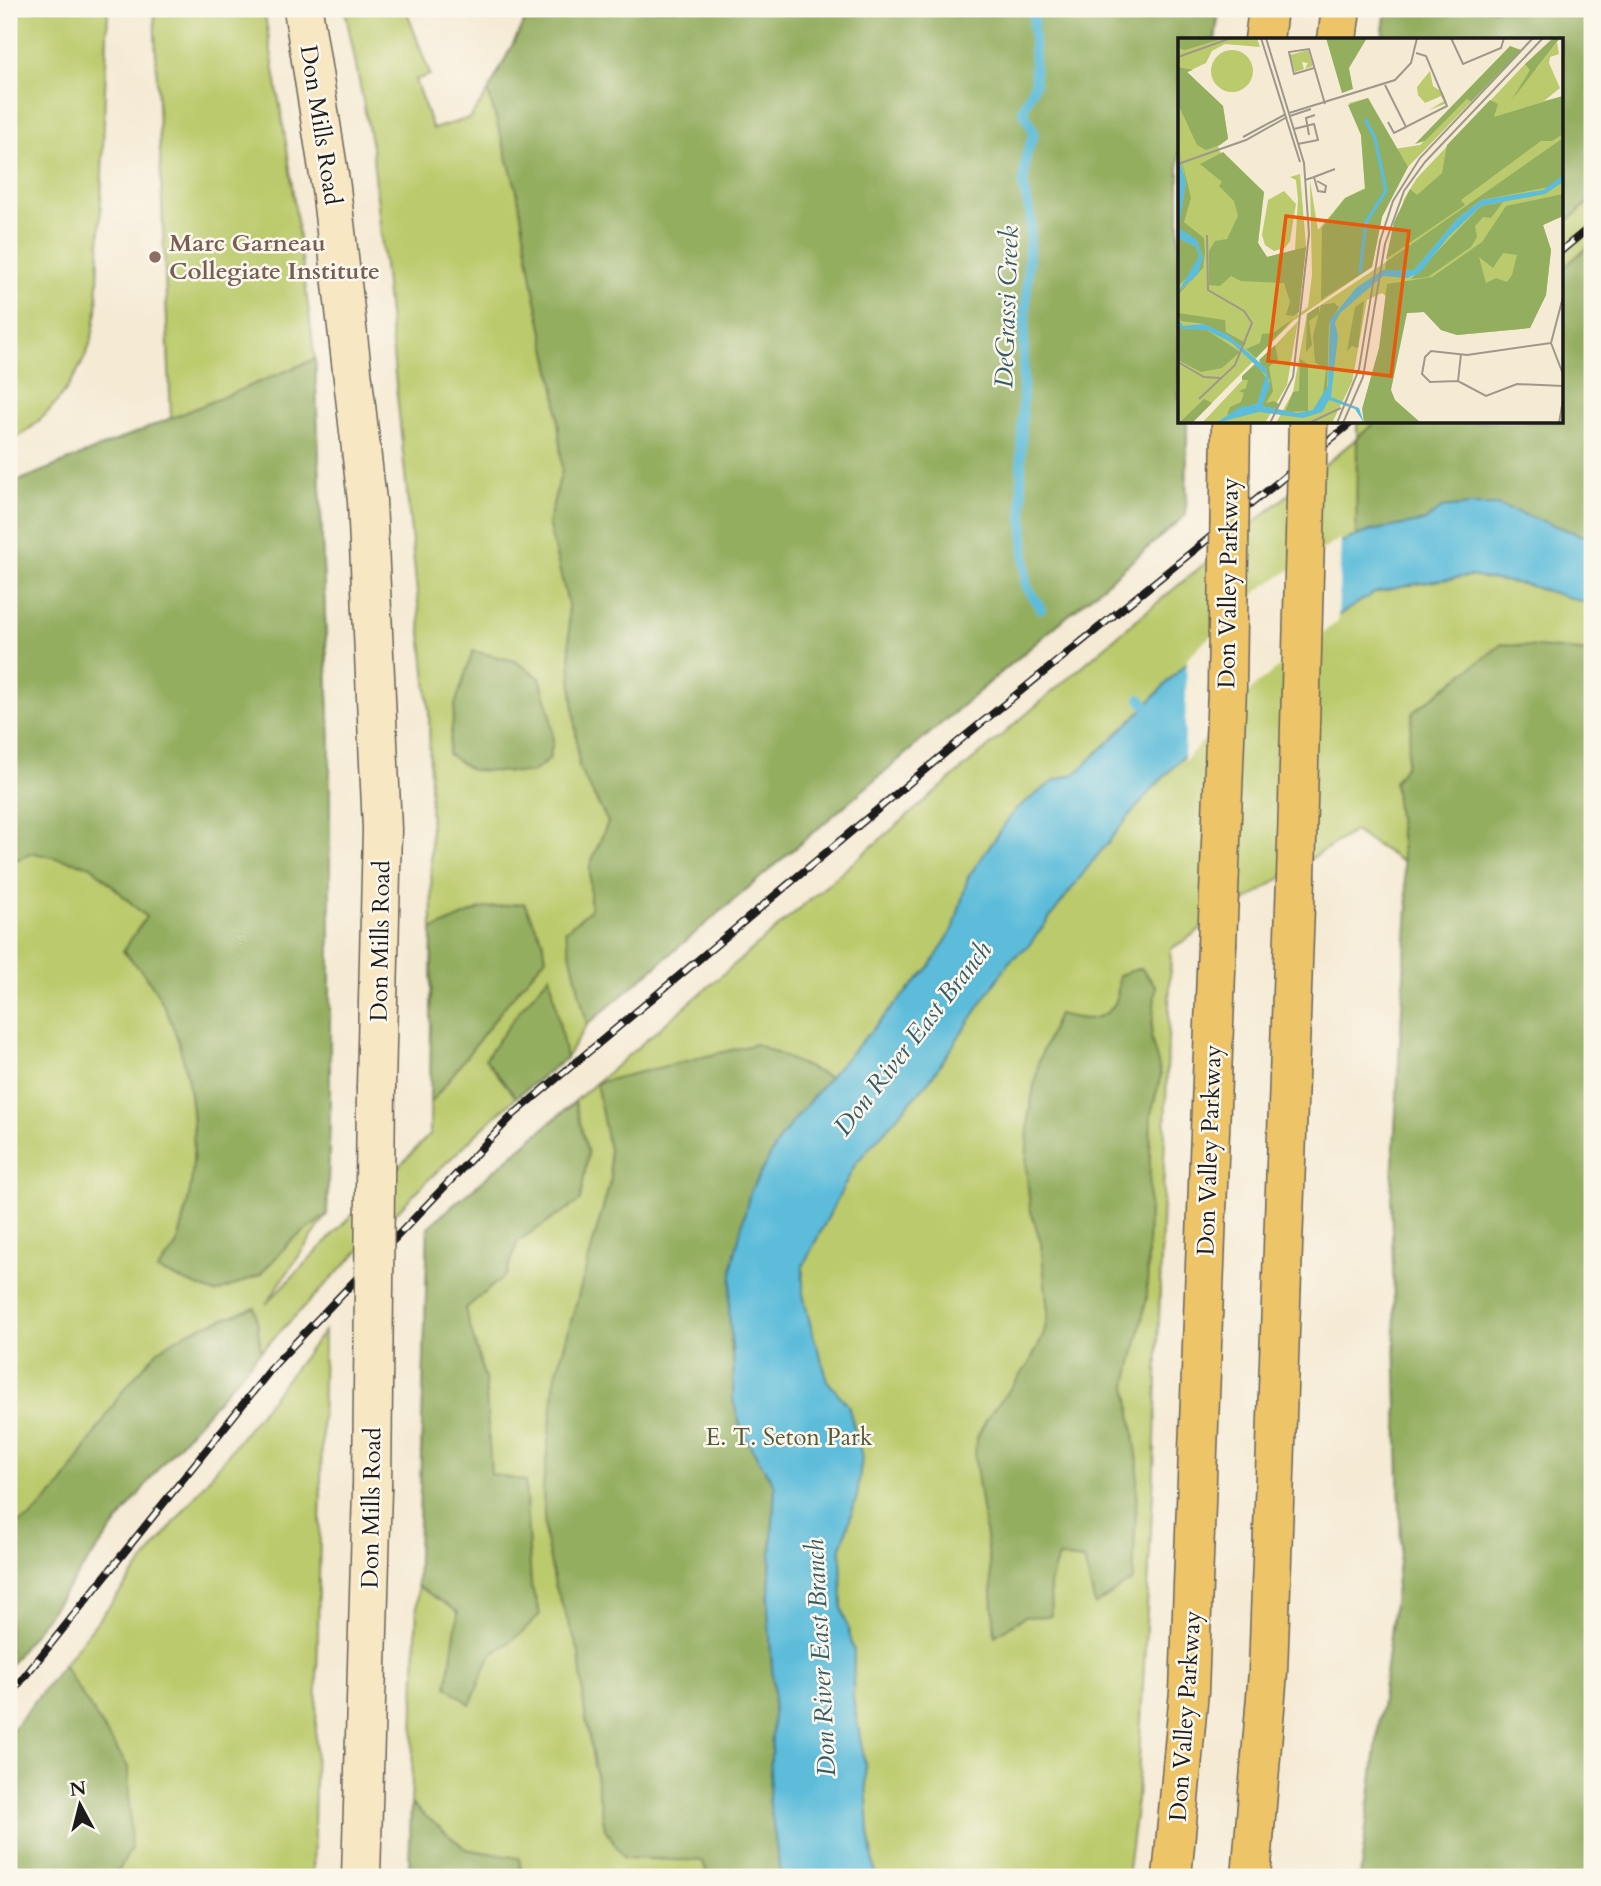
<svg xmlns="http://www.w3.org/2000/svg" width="1601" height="1886" viewBox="0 0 1601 1886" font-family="Cardo,serif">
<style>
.green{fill:#bbca6c;stroke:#6c7344;stroke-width:2}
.forest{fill:#94ae60;stroke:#58653e;stroke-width:2}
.water{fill:#5cbcda;stroke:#3c6c7b;stroke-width:2}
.pier{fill:#f5ead4}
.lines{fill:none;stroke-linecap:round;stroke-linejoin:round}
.stream{stroke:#5cbcda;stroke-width:10}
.secondary-casing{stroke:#68645c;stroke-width:41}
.motorway-casing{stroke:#68645c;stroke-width:41}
.secondary{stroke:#f8e7c3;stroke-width:38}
.motorway{stroke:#eec469;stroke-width:38}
.rail-casing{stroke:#1c1c1c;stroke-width:8}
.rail{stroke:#fbf7ec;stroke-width:5;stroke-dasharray:16;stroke-linecap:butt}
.secondary-bridge-casing{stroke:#68645c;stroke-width:41;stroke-linecap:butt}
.motorway-bridge-casing{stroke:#68645c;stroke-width:41;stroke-linecap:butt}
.secondary-bridge{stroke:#f8e7c3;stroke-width:38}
.motorway-bridge{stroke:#eec469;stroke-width:38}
.education-dot{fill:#8d6e63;stroke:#fbf7ec;stroke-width:2.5}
.labels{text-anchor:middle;stroke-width:5;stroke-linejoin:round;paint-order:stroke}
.street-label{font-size:24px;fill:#1c1c1c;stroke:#fbf7ec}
.education-label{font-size:24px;font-weight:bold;fill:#785e54;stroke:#fbf7ec;text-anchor:start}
.park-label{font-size:24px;fill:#545938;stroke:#fbf7ec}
.water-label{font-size:26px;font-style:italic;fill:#365c68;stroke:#fbf7ec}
.inset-river{fill:none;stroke:#5cbcda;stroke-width:3.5}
.inset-road{fill:none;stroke:#9e988a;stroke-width:2}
.view{fill:#e8590c;fill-opacity:0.15;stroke:#e8590c;stroke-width:3.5}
.inset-edge{fill:none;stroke:#1c1c1c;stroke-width:3.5}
</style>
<rect width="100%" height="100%" fill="#fbf7ec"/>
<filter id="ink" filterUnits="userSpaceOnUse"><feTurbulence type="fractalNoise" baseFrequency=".0143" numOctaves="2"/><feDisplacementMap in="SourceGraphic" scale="14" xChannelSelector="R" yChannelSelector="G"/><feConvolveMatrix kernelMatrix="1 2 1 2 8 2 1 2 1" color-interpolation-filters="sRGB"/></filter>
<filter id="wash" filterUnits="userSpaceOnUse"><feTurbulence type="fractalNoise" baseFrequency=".00686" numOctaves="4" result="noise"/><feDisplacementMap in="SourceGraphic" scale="28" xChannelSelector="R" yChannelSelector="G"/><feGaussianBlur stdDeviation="1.57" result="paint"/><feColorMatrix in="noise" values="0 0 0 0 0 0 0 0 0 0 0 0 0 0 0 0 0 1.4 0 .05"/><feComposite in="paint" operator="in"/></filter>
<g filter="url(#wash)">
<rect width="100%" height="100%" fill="#f5ead4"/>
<path class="green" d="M9 9H108L97 312C94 324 93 338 88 350 73 386 44 424 9 442Z
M154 9H264L288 155 315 359 330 743V1111L327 1215 266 1304 430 1134 432 930 429 711 372 147 345 9H406L430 75 415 80 433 129 470 118 488 92 531 9H1219L1215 40H1179V422H1187L1186 515 587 1025 566 1058 516 1097 429 1179 261 1351 256 1317 9 1666V485L171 418Z
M1386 9H1592V983L1354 831 1171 949 1154 1472 1137 1800 1127 1877H409L428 1227 1135 621 1357 438V422H1561V40H1382Z
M324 1331 313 1877H9V1783L79 1691 63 1665Z"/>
<path class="forest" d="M531 9H1219L1215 40H1179V422H1187L1186 515 587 1025 565 931 590 910V865L608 822 579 768 571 678 568 604 548 523 562 470 556 394 534 291 517 191 488 92Z
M1386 9H1592V200L1561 226V40H1382Z
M1592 243V539L1497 505 1442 508 1425 521 1370 531 1356 536 1357 438 1376 422H1561V270Z
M315 359 330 743V1111L327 1215 290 1242 260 1275 215 1293 157 1270C163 1262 172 1253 177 1244 180 1236 182 1226 184 1218 204 1145 192 1042 148 979 141 969 131 960 123 951L146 917 91 866 34 853 9 862V485Z
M1502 644 1592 652V1877H1360L1401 1546 1391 1198 1408 906 1394 782 1406 765 1413 712Z
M473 651 515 661 540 678 550 712 553 741 549 760 531 773 471 770 448 754 455 705Z
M524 903 543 941 546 958C504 1003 469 1055 430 1104L432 930 480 909Z
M1141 968 1156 986 1151 1038 1161 1075 1151 1114 1147 1298 1127 1385 1138 1462 1133 1580 1095 1605 1084 1560 1058 1557 1050 1583 1051 1616 1024 1617 995 1636 990 1565 975 1459 976 1439 988 1417 1029 1364 1044 1334 1048 1313 1041 1243 1030 1208 1026 1166 1029 1113 1039 1060 1058 1014C1078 1019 1102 1025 1115 1003 1119 996 1118 983 1119 975Z
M550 975 566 1058 516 1097 485 1059 520 1010Z
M756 1044 829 1077 780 1138 730 1342 734 1366 733 1399 742 1432 775 1486 768 1609 774 1695 769 1798 781 1877H709L702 1861 624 1858 605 1829 584 1707 579 1652 555 1585 545 1536 543 1488 555 1379 611 1179 609 1150 596 1083Z
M575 1102 588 1154 580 1201 518 1241 507 1274 465 1309 485 1379 491 1474 525 1481 531 1585 540 1614 523 1632 490 1656 470 1705 447 1686 458 1612 417 1586 428 1227Z
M255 1307 261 1351 161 1465 9 1666V1527L30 1518 60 1487 121 1393 157 1351 190 1331Z
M63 1665 128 1767 131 1849 115 1877H9V1734Z
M411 1804 466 1849 519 1858 522 1877H409Z"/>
<path class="water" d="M1470 505H1497L1592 539V602H1583L1527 585 1469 576 1416 584 1374 593 1339 615 1253 683 1144 798 1092 862 1029 945 1009 962 930 1080 856 1163 803 1266V1294L812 1331 829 1383 848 1405 862 1457 857 1496 841 1548 842 1608 854 1651 853 1698 865 1764 869 1832 876 1877H781L769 1798 774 1695 768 1609 775 1486 742 1432 733 1399 734 1366 729 1314 733 1262 750 1192 780 1138 829 1077 931 965 954 927 968 877 1015 810 1055 780 1076 773 1142 710 1172 677 1262 592 1338 543 1370 531 1425 521 1442 508Z"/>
<path class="pier" d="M1341 538 1338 621 1256 685 1184 761 1187 658 1260 589Z"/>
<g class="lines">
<path class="stream" d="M1033 9 1035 83 1023 110 1034 133 1026 156 1023 186 1031 217 1024 342 1021 469 1026 585 1041 609
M1140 699 1153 714"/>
</g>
</g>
<g filter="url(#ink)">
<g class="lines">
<defs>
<path id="secondary" d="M303 9 331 188 367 501 382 829 376 1087
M361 1877 372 1489"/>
<path id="motorway" d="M1264 40 1268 9
M1337 40 1341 9
M1172 1877 1189 1691 1217 945
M1251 1877 1268 1672 1296 878"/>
</defs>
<use href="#secondary" class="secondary-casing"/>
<use href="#motorway" class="motorway-casing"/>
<use href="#secondary" class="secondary"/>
<use href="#motorway" class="motorway"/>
<defs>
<path id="rail" d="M1561 251 1592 225
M9 1696 276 1363 513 1115 964 737 1352 422"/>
</defs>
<use href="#rail" class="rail-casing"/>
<use href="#rail" class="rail"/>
<defs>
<path id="secondary-bridge" d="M372 1489 376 1087"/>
<path id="motorway-bridge" d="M1296 878 1308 422
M1217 945 1227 688 1231 422"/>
</defs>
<use href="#secondary-bridge" class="secondary-bridge-casing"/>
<use href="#motorway-bridge" class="motorway-bridge-casing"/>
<use href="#secondary-bridge" class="secondary-bridge"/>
<use href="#motorway-bridge" class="motorway-bridge"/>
</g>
</g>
<circle class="education-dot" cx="155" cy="257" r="7"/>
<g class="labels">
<g class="street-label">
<text transform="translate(321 125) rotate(81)" y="8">Don Mills Road</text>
<text transform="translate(1228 583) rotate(-89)" y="8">Don Valley Parkway</text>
<text transform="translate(380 941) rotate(-89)" y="8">Don Mills Road</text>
<text transform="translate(1209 1150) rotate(-88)" y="8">Don Valley Parkway</text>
<text transform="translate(371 1508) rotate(-89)" y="8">Don Mills Road</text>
<text transform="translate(1185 1716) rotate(-86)" y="8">Don Valley Parkway</text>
</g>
<g class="education-label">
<text x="169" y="251">Marc Garneau<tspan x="169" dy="28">Collegiate Institute</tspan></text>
</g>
<g class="park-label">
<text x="789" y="1445">E. T. Seton Park</text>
</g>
<g class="water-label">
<text transform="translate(1006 307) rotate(-88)" y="9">DeGrassi Creek</text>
<text transform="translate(912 1038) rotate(-52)" y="9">Don River East Branch</text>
<text transform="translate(820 1658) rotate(-93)" y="9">Don River East Branch</text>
</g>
</g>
<g transform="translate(1178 38)">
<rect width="385" height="385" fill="#f5ead4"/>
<path d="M0 0H79L82 9 47 6 34 13 28 25 9 34 45 68 50 100 40 108 42 114 86 154 80 205 89 219 117 212 120 161 118 142 112 139 122 136 128 208 120 277 130 269 134 237 132 143 140 192 167 160 187 150 183 97 171 65 190 60 216 111 242 107 289 61 293 64 230 129 220 145 204 179 194 229 115 283 14 385H0ZM379 4 381 16 372 19 371 25 382 50 366 63 385 58V178L365 187 373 212 368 257 352 290 279 297 263 292 246 274 229 275 204 255 189 262 174 344 154 385H98L115 354 129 276 208 224 226 161 239 140 347 26 358 31ZM33 33a21 21 0 1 1 42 0a21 21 0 1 1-42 0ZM130 12 135 28 127 31 130 25 124 24 126 31 117 34 112 17ZM252 33 255 48 265 55 269 65 251 72 266 63 263 58 247 65 240 57 239 49ZM106 153 118 166 112 203 107 210 96 213 87 207 84 197 90 162ZM120 283 109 347 87 385H24Z" fill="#bbca6c"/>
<path d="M0 0H47L7 12 0 10ZM148 0H189L171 30 175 51 164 55ZM375 0H382L333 63 352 32 347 26ZM332 8 343 12 293 64 289 61 247 103 237 106ZM0 29 15 32 9 34 45 68 50 101 42 107 28 112 19 107 0 66ZM385 58V96L374 103H363L283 162 287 167 208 221 216 184 232 151 239 157 264 135 269 107 312 62 320 66 316 79ZM190 60 230 129 204 179 194 229 143 262 144 190 167 160 187 151 183 97 170 67ZM385 100V137L371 149 303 162 279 181 236 232H207L208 224ZM0 107 13 160 6 184 26 200 27 214 25 230 1 256 0 268V254L12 244 25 220 19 203 0 190 8 144ZM45 114 86 154 80 205 89 219 128 209 121 274 115 278 108 277 112 264 106 245 63 243 53 238 42 248 31 247V213L37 203 49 201 60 178 56 163 41 148 44 144 22 126ZM385 156V178L365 187 373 212 368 257 352 290 279 297 263 292 246 274 229 275 213 352 217 362 243 385H186L184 371 201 310 209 246 254 239 304 204 328 168ZM325 215 339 217 334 237 329 244 318 240 308 245 301 219 315 230ZM325 164 313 180 305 179 297 188 299 199 293 209 250 239 233 241 303 168ZM0 200 18 209 21 218 14 235 0 248ZM186 263 180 310 174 308 169 313 177 269ZM156 265 161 269 151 286 149 354 135 372 145 356 148 332 137 324 135 298 143 267ZM141 268V276L131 283 134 307 128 314 129 276ZM0 275 47 282 48 294 68 305 65 309 26 286 3 283ZM115 281 78 320 68 311 82 305 84 296 95 295ZM0 289 29 292 62 314 44 330 23 334 0 322ZM97 307 100 321 91 329 95 353 88 365 96 363 101 366 98 371 84 368 92 343 81 322ZM122 321 130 326V373L107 374 115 354 121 353ZM78 325 89 341 80 365 49 377 52 369 63 364 66 355 61 353 68 350 70 342H64V338ZM26 361 34 365 14 385H1Z" fill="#94ae60" fill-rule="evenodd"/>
<path d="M0 116 8 144 1 190 19 202 25 220 20 236 0 254 21 218 18 209 0 200ZM385 137V144L367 156 303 168 271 198 242 235 229 240 205 238 162 275 157 285 160 298 153 359 181 370 186 385 177 371 151 362 144 374 125 380 81 374 38 385 62 369 79 366 88 337 54 305 29 292 3 291 0 281 5 288 26 286 50 297 88 330 92 348 84 368 119 375 135 372 150 348 152 282 178 250 205 232H236L279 181 303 162 365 152Z" fill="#5cbcda"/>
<path class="inset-river" d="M182 235 188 184 208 153 197 100 187 81"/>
<path class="inset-road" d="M83 0 122 124M88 0 126 125 131 196 115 339 92 385M273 0 285 26 323 10 326 0M0 19 53 0M136 30 116 36 111 14 131 11 147 66M207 47 228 89 269 68 248 18 238 15M111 75 217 42 233 25 239 0M112 78 133 71M210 84 216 95 228 89M116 91 136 86 140 102 120 106M131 97 128 80 137 77M65 99 108 76M0 126 68 102 109 79M136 139 157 131M127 142 136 139 140 153 147 154 148 148 139 143M373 305 289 317 253 313 247 319 244 336 252 344 280 343 308 358 339 346 385 348M373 305 385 259M373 305 385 336M0 324 26 339 42 340M280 343 283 316M21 361 57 327 74 285 66 273 30 252 29 197M131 385 163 370M159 385 181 331 202 203 215 163 242 120 355 0M165 385 185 339 207 206 226 153 247 124 365 0M381 385 385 362"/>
<path class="view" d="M108 178 231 193 213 338 90 323Z"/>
<rect width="385" height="385" class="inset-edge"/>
</g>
<rect width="1601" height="1886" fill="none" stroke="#fbf7ec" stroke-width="35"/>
<g transform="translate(80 1805) rotate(353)" stroke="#fbf7ec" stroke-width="5" paint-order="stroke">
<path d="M0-5L12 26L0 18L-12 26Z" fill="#1c1c1c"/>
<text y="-10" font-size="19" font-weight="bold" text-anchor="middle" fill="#1c1c1c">N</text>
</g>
</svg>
